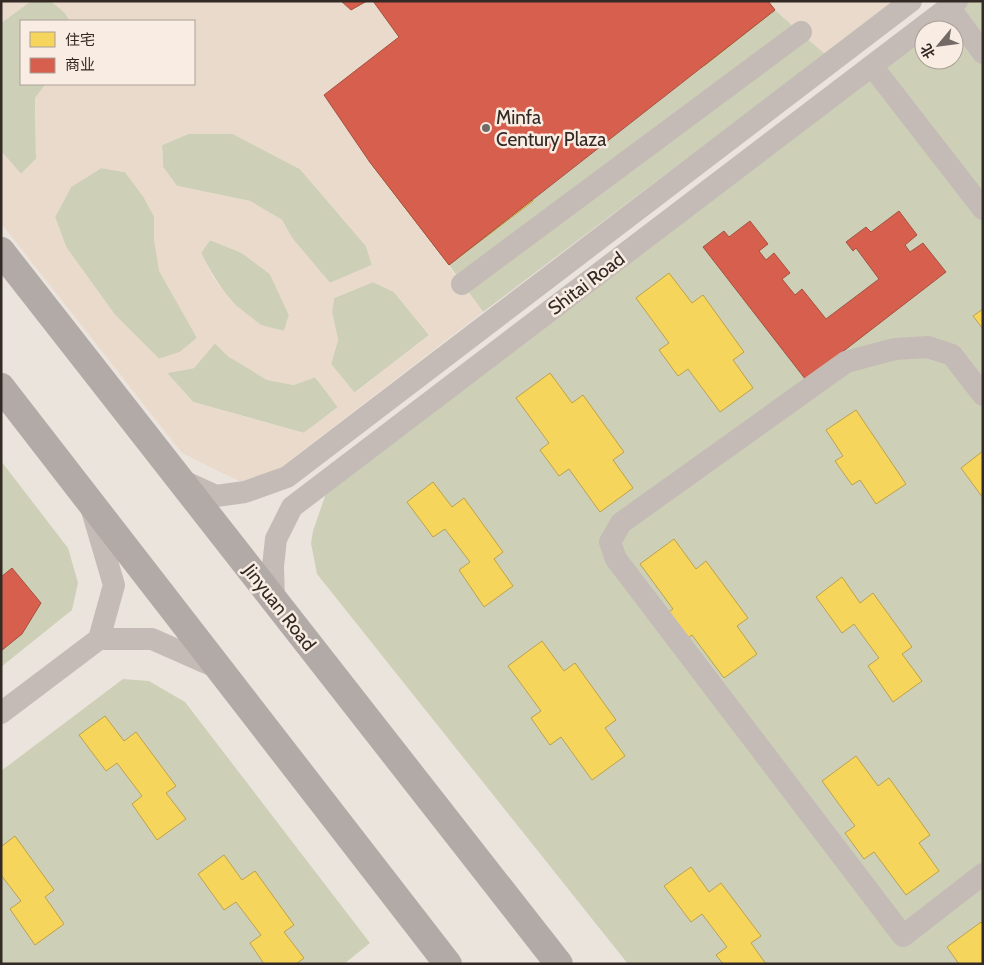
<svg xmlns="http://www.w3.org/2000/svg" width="984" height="965" viewBox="0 0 984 965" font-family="Cabin,'Noto Sans SC',sans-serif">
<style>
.green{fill:#cdd0b6;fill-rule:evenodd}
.plaza{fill:#eadacb;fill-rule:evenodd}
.homes{fill:#f6d55c;stroke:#bca14c}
.shops{fill:#d6604d;stroke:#a55041}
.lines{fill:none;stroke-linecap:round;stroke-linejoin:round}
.minor{stroke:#c4bbb6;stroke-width:22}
.major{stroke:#b2aaa6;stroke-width:28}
.poi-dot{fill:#736a65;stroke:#f9ede3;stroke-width:2}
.labels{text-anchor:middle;stroke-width:5;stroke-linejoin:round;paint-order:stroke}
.poi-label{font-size:19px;fill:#332925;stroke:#f9ede3;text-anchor:start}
.street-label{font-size:19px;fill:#332925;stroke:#f9ede3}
</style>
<rect width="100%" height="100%" fill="#ebe4dd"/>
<path class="green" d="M31 1H51L65 13 70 21H21V84H46L35 99 36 159 21 174 1 151V23Z
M957 1H983V964H628L317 574 311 543 313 531 332 476ZM924 30H954V60H924Z
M775 10 825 54 483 312 449 265Z
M188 134H233L300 169 366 246 372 265 330 283 292 238 282 220 250 201 177 186 163 167 162 145Z
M101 168 125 172 143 196 154 216V240L183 312 197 338 180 352 159 359 115 315 66 247 55 217 71 187Z
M210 240 242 253 270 274 289 315 284 331C277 329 268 329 261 325 233 310 215 280 201 253Z
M373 282 394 292 429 335 354 393 331 364 338 340 332 312 334 298Z
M215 343 229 357 293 385 315 377 338 407 304 433 193 402 167 373 194 368Z
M1 461 68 548 78 583 72 610 1 667Z
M123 679 149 681 185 702 370 943 344 964H1V771Z"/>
<path class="plaza" d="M1 1H31L1 23Z
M51 1H341L351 10 367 1H373L399 37 324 95 371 164 483 312 272 474 245 484 182 453 1 223V151L21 174 36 159 35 98 46 84H194V21H70L65 13ZM188 134H233L300 169 366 246 372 265 330 283 292 238 282 220 250 201 177 186 163 167 162 145ZM101 168 125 172 143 196 154 216V240L159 271 197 338 180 352 159 359 115 315 66 247 55 217 71 187ZM210 240 242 253 270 274 289 315 284 331 261 325 233 303 214 279 201 253ZM373 282 394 292 429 335 355 393 331 364 338 340 332 312 334 298ZM215 343 229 357 267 380 293 385 316 377 338 408 303 433 193 402 167 373 194 368Z
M768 1H911L825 54 775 10Z"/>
<path class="homes" d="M654 1H768L775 10 704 66Z
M453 96 533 201 449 265 369 161Z
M669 273 692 303 703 295 744 352 733 360 753 388 720 412 688 369 678 376 659 350 669 343 636 298Z
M983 309V329L973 316Z
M550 373 572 403 583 395 624 452 613 460 633 488 600 512 569 469 559 476 540 450 549 443 516 398Z
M856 410 906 484 876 504 860 480 852 485 835 461 843 456 826 430Z
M983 451V498L961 468Z
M433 482 452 507 464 498 503 552 494 559 513 586 484 607 459 570 470 562 445 529 433 537 407 502Z
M674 539 696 569 706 561 748 618 737 626 757 654 724 678 692 635 682 642 663 616 673 609 640 564Z
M842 577 860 603 873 593 912 647 902 654 922 681 893 702 868 666 879 658 854 624 842 633 816 597Z
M542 641 564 671 575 663 616 720 605 728 625 756 592 780 561 737 550 745 531 718 541 711 508 666Z
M105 716 124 741 136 732 176 786 166 793 186 819 157 840 132 804 142 796 117 763 106 771 79 735Z
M856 756 878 786 889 778 930 835 919 843 939 871 906 895 874 852 864 859 845 833 855 826 822 781Z
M15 836 54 890 45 897 64 924 35 945 10 909 21 901 1 875V844L2 846Z
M224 855 242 880 255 871 294 925 284 932 304 958 296 964H264L250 943 261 935 236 902 224 910 198 874Z
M691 867 709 892 721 883 761 936 751 943 766 964H723L716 955 727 947 702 914 691 922 664 886Z
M981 922 983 925V964H959L947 947Z"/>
<path class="shops" d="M341 1H367L351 10Z
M373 1H768L775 10 449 265 369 161 324 95 399 37Z
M899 211 917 235 905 245 910 252 923 243 946 272 806 380 703 247 724 231 729 237 750 221 768 244 759 251 766 260 774 253 790 273 782 279 795 295 802 289 826 319 879 279 856 248 853 251 846 242 866 227 871 232Z
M12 568 41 603 22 634 1 651V577Z"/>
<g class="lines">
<path class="minor" d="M949 7 983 53
M872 66 983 209
M462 284 801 32
M983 395 952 355 928 347 895 349 846 362 621 523 610 542 616 559 903 936 983 874
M181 480 216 496 245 492 287 477 911 1
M91 507 114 585 99 639H152L220 669
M274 600 273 566 276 539 292 507 957 1
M1 713 99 639"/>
<path class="major" d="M1 251 559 964
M1 387 448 964"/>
</g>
<circle class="poi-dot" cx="486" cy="128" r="5"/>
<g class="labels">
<g class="poi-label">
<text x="496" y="124">Minfa<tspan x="496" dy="22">Century Plaza</tspan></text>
</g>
<g class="street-label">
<text transform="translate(586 283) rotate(-37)" y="7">Shitai Road</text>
<text transform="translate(280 607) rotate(52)" y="7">Jinyuan Road</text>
</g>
</g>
<rect width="984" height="965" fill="none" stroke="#332925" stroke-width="5"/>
<rect x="20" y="20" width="175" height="65" fill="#f9ede3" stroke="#aa9f97"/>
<rect x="30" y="32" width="25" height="15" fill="#f6d55c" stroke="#aa9f97"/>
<text x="65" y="45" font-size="15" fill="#332925">住宅</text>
<rect x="30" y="58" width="25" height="15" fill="#d6604d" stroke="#aa9f97"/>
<text x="65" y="70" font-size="15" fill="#332925">商业</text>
<g transform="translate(939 45) rotate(241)"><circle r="24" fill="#f9ede3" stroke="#aa9f97"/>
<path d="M0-4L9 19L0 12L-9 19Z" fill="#736a65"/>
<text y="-8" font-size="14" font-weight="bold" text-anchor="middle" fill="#332925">北</text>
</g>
</svg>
